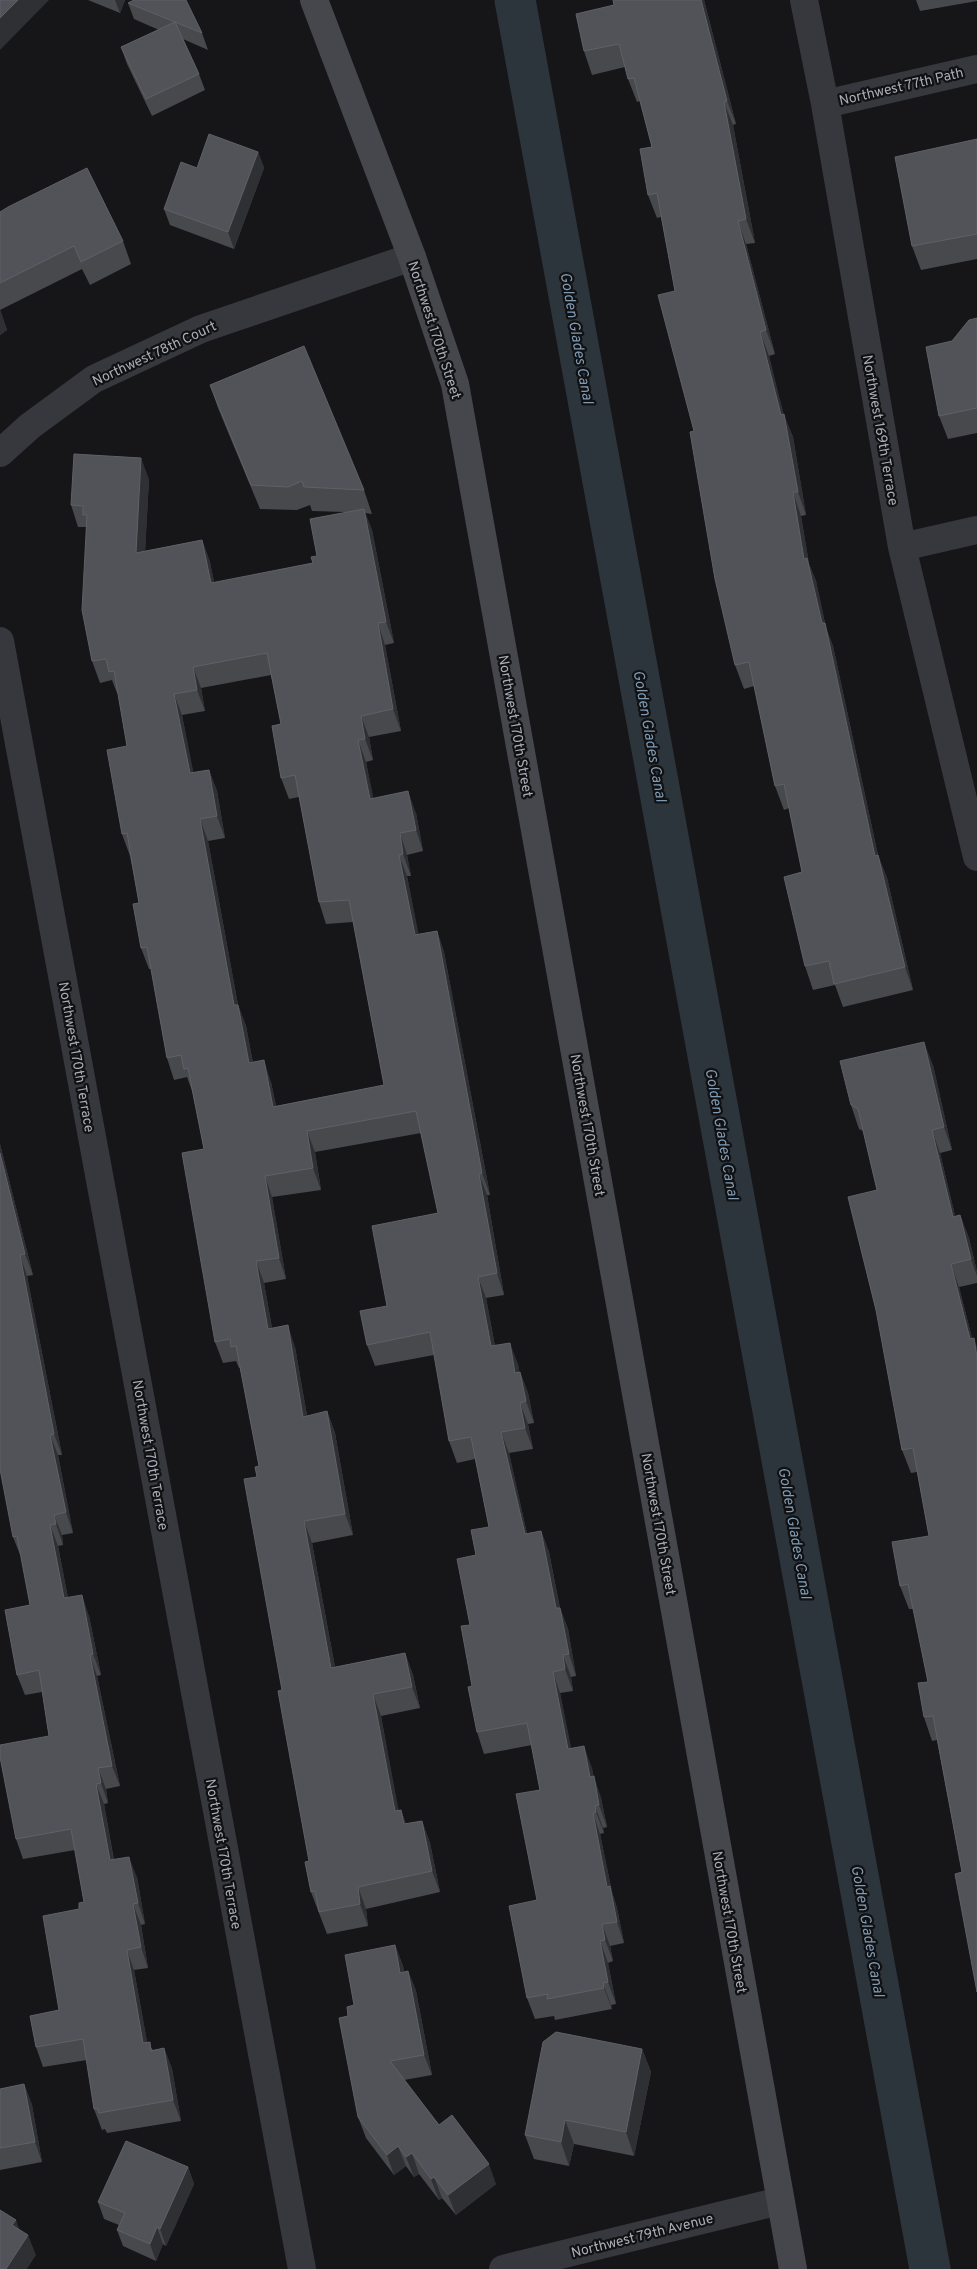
<svg xmlns="http://www.w3.org/2000/svg" width="977" height="2269" viewBox="0 0 977 2269" font-family="Overpass,sans-serif">
<style>
.lines{fill:none;stroke-linecap:round;stroke-linejoin:round}
.canal{stroke:#2c353c;stroke-width:41}
.street{stroke:#37383d;stroke-width:28}
.secondary{stroke:#45474d;stroke-width:28}
.wall{fill:#47494d;fill-rule:evenodd}
.shaded-wall{fill:#2f3033}
.building{fill:#525359;stroke:#5f6168;fill-rule:evenodd}
.labels{text-anchor:middle;stroke-width:4.5;stroke-linejoin:round;paint-order:stroke}
.street-label{font-size:14px;fill:#a8adb8;stroke:#111113}
.water-label{font-size:15px;font-style:italic;fill:#7f9bb3;stroke:#111113}
</style>
<rect width="100%" height="100%" fill="#161618"/>
<g class="lines">
<path class="canal" d="M515 0 930 2269"/>
<path class="street" d="M804 0 825 104 902 547 977 857
M825 104 977 69
M0 453 30 426 94 379 201 329 412 257
M902 547 977 530
M0 641 302 2269
M503 2269 780 2201"/>
<path class="secondary" d="M314 0 412 257 455 384 793 2269"/>
</g>
<path class="wall" d="M88 0H125L120 13Z
M704 0 736 124 733 125 755 243 746 244 775 354 769 356 783 414 793 437 806 515 801 516 809 564 816 581 826 628 833 646 878 855 887 878 913 990 843 1007 835 985 813 990 805 966 802 872 789 808 784 810 775 786 754 686 744 689 735 665 694 431 675 291 661 217 657 218 648 195 652 147 640 101 637 102 628 79 625 67 592 75 584 51 614 5Z
M916 0H977V1L920 11Z
M128 3 202 33 208 50 183 39 199 74 205 90 152 116 127 64 121 47 159 30 134 19Z
M977 139V259L921 270 912 246Z
M258 152 264 168 234 249 170 225 164 209Z
M0 212 123 241 131 264 90 285 82 269 0 310 7 330 0 335Z
M977 318V433L948 439 939 416Z
M210 385 364 490 372 514 365 513 372 530 394 643 385 645 401 731 369 737 373 760 366 762 373 798 416 813 423 851 407 855 411 876H407L418 934 437 931 444 952 490 1195H487L504 1295 486 1298 495 1346 518 1364 519 1372H520L528 1393 534 1423 528 1424 533 1449 509 1453 527 1534 541 1531 549 1552 560 1608 568 1629 576 1676 571 1677 573 1691 560 1693 571 1749 592 1768 593 1776 601 1798 607 1827 603 1828 604 1833 600 1834 612 1892 617 1908 624 1943 610 1946 613 1961 608 1963 616 2004 611 2005 612 2009 555 2020 554 2016 535 2019 527 1998 537 1900 540 1790 532 1745 484 1754 477 1732 472 1686 470 1625 476 1555 489 1527 475 1459 457 1463 449 1441 434 1355 375 1366 367 1345 387 1306 438 1213 421 1133 315 1152 321 1190 272 1197 286 1279 264 1283 272 1328 295 1347 307 1416 327 1411 335 1433 353 1535 312 1543 335 1667 405 1653 413 1675 420 1708 381 1716 398 1811 401 1810 406 1824 422 1821 430 1843 440 1892 366 1909 368 1926 327 1934 311 1892 309 1861 282 1690 257 1477 259 1466 240 1368H239L236 1361 223 1363 215 1342 204 1149 192 1091 187 1077 174 1080 167 1058 151 969H149L141 948 139 903 130 856 122 834 127 746 118 693H117L112 680 100 683 92 661 86 527H78L71 505 149 479 145 551 202 540 210 562 214 583 313 563 345 512 312 511 310 505 297 510 260 509 218 408ZM271 675 281 724V778L289 799 299 797 319 902 326 924 353 922 384 1085 276 1106 271 1082 253 1063 246 1026 238 1005 208 841 225 838 217 791 209 770 193 773 182 715 205 711 201 688Z
M933 1065 952 1150 940 1153 955 1216 960 1215 969 1238 977 1272V1283L959 1287 972 1338 962 1872 937 1740 932 1741 924 1717 928 1682 913 1609H909L900 1586 929 1536 917 1472 911 1473 902 1450 877 1190 863 1131 859 1129 851 1105Z
M0 1144 33 1275 27 1276 62 1455H58L73 1533 62 1535 63 1545 58 1546 68 1598 89 1616 101 1675 97 1676 120 1786 106 1789 108 1803 104 1804 114 1860 137 1877 145 1924 141 1925 148 1968 134 1970 147 2042 153 2050 164 2048 172 2069 181 2121 107 2133 105 2129 102 2130 94 2109 87 2060 43 2067 36 2047 59 2010 79 1909 84 1902 75 1850 23 1859 16 1839 49 1736 42 1692 25 1695 17 1675 30 1605 21 1557 13 1537Z
M395 1945 403 1966 404 1972 408 1971 416 1991 432 2075 404 2080 439 2125 496 2184 456 2215 442 2198 439 2200 419 2174 414 2177 406 2166 394 2175 366 2138 358 2117 354 2005Z
M642 2049 651 2072 634 2156 574 2144 569 2166 534 2159 525 2135Z
M24 2084 32 2105 42 2162 0 2170V2089Z
M188 2167 194 2184 166 2246 163 2244 156 2261 123 2246 117 2230 119 2225 104 2219 98 2202Z"/>
<path class="shaded-wall" d="M18 0H49L0 50V18Z
M115 0H125L120 13Z
M701 0H704L736 124 727 101Z
M724 102 733 125 755 243 746 219Z
M258 152 264 168 234 249 228 232Z
M738 221 746 244 775 354 766 330Z
M0 309 7 330 0 335Z
M760 332 769 356 786 423 784 414 793 437 806 515 798 492 781 415Z
M141 458 149 479 144 574 136 553Z
M793 492 801 516 809 564 816 581 826 628 833 646 883 879 875 856 822 623 804 559Z
M364 509 372 530 394 643 386 622Z
M202 540 210 562 219 605 211 583Z
M378 623 385 645 401 731 393 709Z
M193 667 201 688 205 711 197 690Z
M174 694 182 715 198 795 190 773Z
M361 716 369 737 373 760 365 739Z
M358 740 366 762 378 820 370 799Z
M209 770 217 791 225 838 217 816Z
M408 791 416 813 423 851 416 830Z
M200 819 208 841 242 1027 234 1005Z
M400 833 407 855 411 876 403 854Z
M399 855 407 876 423 956 415 935Z
M878 855 887 878 913 990 905 967Z
M437 931 444 952 490 1195 482 1173Z
M238 1005 246 1026 257 1085 249 1063Z
M924 1042 933 1065 952 1150 944 1127Z
M264 1060 271 1082 280 1128 273 1107Z
M932 1130 940 1153 961 1240 953 1217Z
M307 1131 315 1152 321 1190 313 1168Z
M0 1144 33 1275 25 1254 0 1153Z
M479 1174 487 1195 504 1295 497 1273Z
M265 1176 272 1197 286 1279 279 1258Z
M960 1215 969 1238 977 1272V1276L971 1259Z
M20 1255 27 1276 62 1455 54 1434Z
M256 1261 264 1283 276 1350 268 1329Z
M951 1264 959 1287 977 1358 970 1339Z
M478 1277 486 1298 499 1368 491 1346Z
M288 1325 295 1347 311 1438 303 1417Z
M974 1338 977 1347V1357Z
M510 1343 518 1364 523 1394 515 1373Z
M520 1372 528 1393 534 1423 526 1401Z
M520 1403 528 1424 533 1449 525 1428Z
M327 1411 335 1433 353 1535 345 1514Z
M501 1432 509 1453 532 1556 525 1534Z
M50 1435 58 1455 73 1533 66 1512Z
M54 1515 62 1535 63 1545 56 1524Z
M304 1521 312 1543 339 1689 331 1668Z
M50 1525 58 1546 72 1619 64 1598Z
M541 1531 549 1552 564 1630 556 1608Z
M82 1595 89 1616 101 1675 93 1654Z
M560 1608 568 1629 576 1676 569 1654Z
M405 1653 413 1675 420 1708 412 1687Z
M90 1655 97 1676 120 1786 112 1766Z
M563 1655 571 1677 573 1691 565 1669Z
M553 1672 560 1693 576 1771 568 1749Z
M373 1694 381 1716 403 1833 395 1811Z
M584 1746 592 1768 598 1799 590 1777Z
M98 1768 106 1789 108 1803 101 1783Z
M594 1776 601 1798 607 1827 599 1805Z
M96 1784 104 1804 117 1881 110 1860Z
M595 1806 603 1828 604 1833 596 1812Z
M401 1810 409 1832 404 1824Z
M593 1813 600 1834 612 1892 617 1908 624 1943 617 1922 607 1887Z
M422 1821 430 1843 440 1892 432 1871Z
M129 1857 137 1877 145 1924 138 1903Z
M358 1887 366 1909 368 1926 360 1904Z
M133 1904 141 1925 148 1968 141 1947Z
M602 1924 610 1946 613 1961 605 1940Z
M600 1941 608 1963 616 2004 608 1982Z
M395 1945 403 1966 408 1993 400 1973Z
M127 1950 134 1970 151 2063 143 2043Z
M408 1971 416 1991 432 2075 424 2055Z
M603 1983 611 2005 612 2009 604 1988Z
M164 2048 172 2069 181 2121 173 2100Z
M642 2049 651 2072 634 2156 626 2132Z
M24 2084 32 2105 42 2162 35 2142Z
M565 2120 574 2144 569 2166 561 2142Z
M398 2146 406 2166 394 2175 387 2155Z
M412 2153 419 2174 414 2177 406 2157Z
M489 2164 496 2184 456 2215 448 2195Z
M188 2167 194 2184 166 2246 160 2229Z
M434 2177 442 2198 439 2200 431 2179Z
M16 2220 23 2240 12 2225Z
M157 2227 163 2244 156 2261 150 2244Z
M28 2235 36 2255 27 2269H6Z"/>
<path class="building" d="M0 0H18L0 18Z
M134 0H186L202 33 128 3Z
M613 0H701L727 101 724 102 746 219 738 221 766 330 760 332 781 415 784 414 798 492H793L804 559 807 558 822 623H825L875 856 878 855 905 967 834 984 829 961 805 966 784 877 802 872 784 784 775 786 749 662 735 665 715 579 690 432 694 431 658 295 675 291 657 193 648 195 640 149 652 147 634 78 628 79 619 44 584 51 576 14 614 5Z
M175 22 199 74 146 99 121 47Z
M209 134 258 152 228 232 164 209 181 162 197 168Z
M977 139V234L912 246 895 157Z
M87 168 123 241 81 262 74 246 0 283V212L8 207Z
M977 318V408L939 416 926 347 952 341 969 320Z
M304 346 364 490 304 487 302 481 288 487 251 485 210 385Z
M74 454 141 458 136 553 202 540 211 583 313 563 311 557 317 556 310 519 364 509 386 622 378 623 393 709 361 716 365 739 358 740 370 799 408 791 416 830 400 833 403 854 399 855 415 935 437 931 482 1173 479 1174 497 1273 478 1277 491 1346 510 1343 515 1373 520 1372 526 1401 520 1403 525 1428 501 1432 525 1534 541 1531 556 1608H560L569 1654 563 1655 565 1669 553 1672 568 1749 584 1746 590 1777 594 1776 599 1805 595 1806 596 1812 593 1813 607 1887 610 1886 617 1922 602 1924 605 1940 600 1941 608 1982 603 1983 604 1988 547 1999 548 1994 527 1998 509 1906 537 1900 516 1794 540 1790 527 1723 477 1732 468 1687 472 1686 461 1626 470 1625 457 1559 476 1555 471 1530 489 1527 471 1437 449 1441 430 1332 367 1345 360 1311 387 1306 372 1226 438 1213 416 1111 307 1131 313 1168 265 1176 279 1258 256 1261 268 1329 288 1325 303 1417 327 1411 345 1514 304 1521 331 1668 405 1653 412 1687 373 1694 395 1811 401 1810 404 1824 422 1821 432 1871 358 1887 360 1904 319 1912 315 1891 311 1892 305 1862 309 1861 285 1730 278 1691 282 1690 244 1479 257 1477 255 1467 259 1466 236 1346 231 1347 230 1339 215 1342 182 1153 204 1149 188 1068 184 1069 181 1055 167 1058 147 947 141 948 133 904 139 903 127 833 122 834 107 750 127 746 114 671 109 672 106 659 92 661 82 610 87 515H83V506L71 505ZM267 653 281 724 272 726 281 778 295 775 319 902 349 900 384 1085 273 1107 264 1060 249 1063 238 1005H234L200 819 217 816 209 770 190 773 174 694 197 690 193 667Z
M924 1042 944 1127 932 1130 953 1217 960 1215 971 1259 951 1264 970 1339 974 1338 977 1357V1992L955 1874 962 1872 933 1716 924 1717 918 1683 928 1682 908 1584 900 1586 892 1542 929 1536 913 1448 902 1450 876 1310 848 1197 877 1190 858 1109 851 1105 840 1061Z
M0 1153 25 1254 20 1255 54 1434 50 1435 66 1512 54 1515 56 1524 50 1525 64 1598 82 1595 93 1654 90 1655 112 1766 98 1768 101 1783 96 1784 110 1860 129 1857 138 1903 133 1904 141 1947 127 1950 143 2043 150 2042 151 2051 164 2048 173 2100 99 2113 98 2109H94L83 2039 36 2047 30 2016 59 2010 43 1916 79 1909V1903L84 1902 71 1829 16 1839 0 1757V1745L49 1736 39 1670 17 1675 5 1610 30 1605 17 1536 13 1537 0 1469Z
M395 1945 400 1973 408 1971 424 2055 390 2061 439 2125 452 2115 489 2164 448 2195 434 2177 431 2179 412 2153 406 2157 398 2146 387 2155 358 2117 339 2018 348 2016 347 2007 354 2005 345 1955Z
M556 2032 642 2049 626 2132 565 2120 561 2142 525 2135 543 2042Z
M24 2084 35 2142 0 2148V2089Z
M126 2141 188 2167 160 2229 157 2227 150 2244 117 2230 125 2213 98 2202Z
M0 2210 16 2220 12 2225 28 2235 6 2269H0Z"/>
<g class="labels">
<g class="street-label">
<text transform="translate(901 86) rotate(-13)" y="5">Northwest 77th Path</text>
<text transform="translate(435 330) rotate(72)" y="5">Northwest 170th Street</text>
<text transform="translate(154 353) rotate(-25)" y="5">Northwest 78th Court</text>
<text transform="translate(881 430) rotate(80)" y="5">Northwest 169th Terrace</text>
<text transform="translate(516 726) rotate(80)" y="5">Northwest 170th Street</text>
<text transform="translate(77 1057) rotate(80)" y="5">Northwest 170th Terrace</text>
<text transform="translate(588 1125) rotate(80)" y="5">Northwest 170th Street</text>
<text transform="translate(151 1455) rotate(80)" y="5">Northwest 170th Terrace</text>
<text transform="translate(659 1524) rotate(80)" y="5">Northwest 170th Street</text>
<text transform="translate(224 1854) rotate(80)" y="5">Northwest 170th Terrace</text>
<text transform="translate(730 1922) rotate(80)" y="5">Northwest 170th Street</text>
<text transform="translate(642 2235) rotate(-14)" y="5">Northwest 79th Avenue</text>
</g>
<g class="water-label">
<text transform="translate(577 338) rotate(80)" y="5">Golden Glades Canal</text>
<text transform="translate(650 736) rotate(80)" y="5">Golden Glades Canal</text>
<text transform="translate(722 1134) rotate(80)" y="5">Golden Glades Canal</text>
<text transform="translate(795 1533) rotate(80)" y="5">Golden Glades Canal</text>
<text transform="translate(868 1931) rotate(80)" y="5">Golden Glades Canal</text>
</g>
</g>
</svg>
